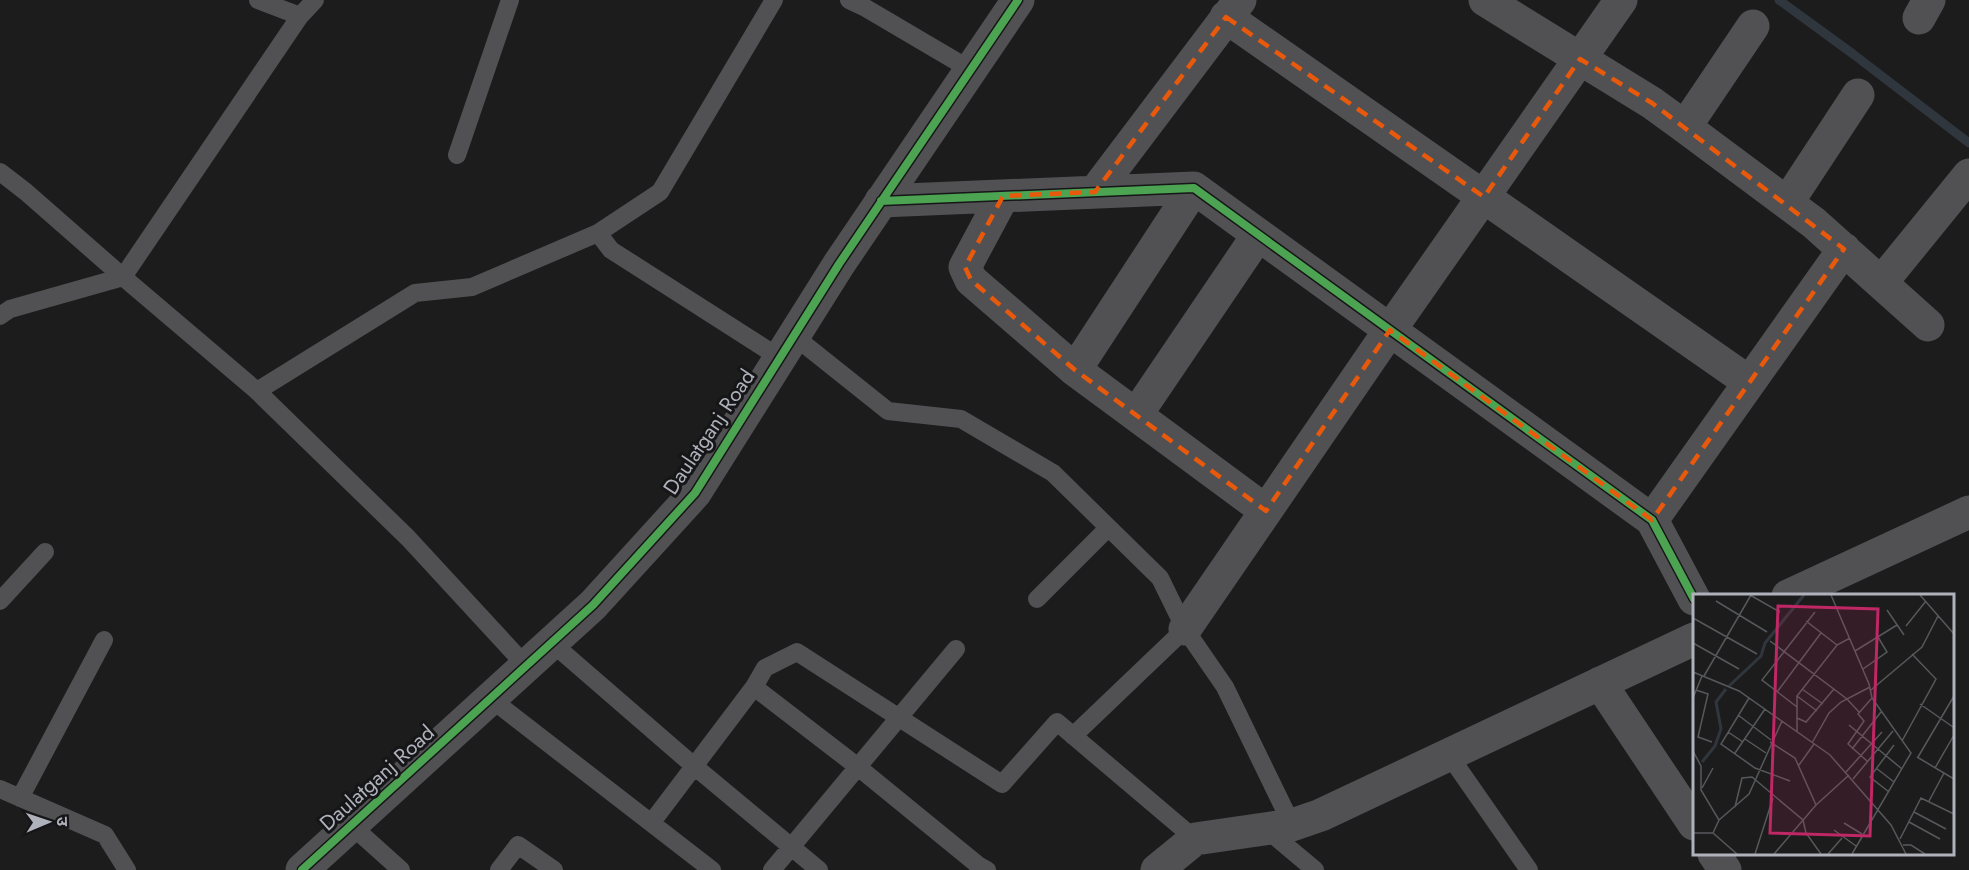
<svg xmlns="http://www.w3.org/2000/svg" width="1969" height="870" viewBox="0 0 1969 870" font-family="Jost,'Noto Sans Devanagari',sans-serif">
<style>
.lines{fill:none;stroke-linecap:round;stroke-linejoin:round}
.stream{stroke:#30363d;stroke-width:9}
.service{stroke:#515154;stroke-width:18}
.minor{stroke:#515154;stroke-width:33}
.tertiary{stroke:#515154;stroke-width:33}
.cycleway-casing{stroke:#161618;stroke-width:11}
.cycleway{stroke:#4ca352;stroke-width:8}
.marked{fill:none;stroke:#e8590c;stroke-width:4.5;stroke-dasharray:12 8;stroke-linejoin:round}
.labels{text-anchor:middle;stroke-width:6;stroke-linejoin:round;paint-order:stroke}
.street-label{font-size:21px;fill:#afb2bb;stroke:#161618}
.inset-river{fill:none;stroke:#30363d;stroke-width:3}
.inset-road{fill:none;stroke:#57585c;stroke-width:1.5}
.view{fill:#c02765;fill-opacity:0.15;stroke:#c02765;stroke-width:3}
.inset-edge{fill:none;stroke:#afb2bb;stroke-width:3}
</style>
<rect width="100%" height="100%" fill="#1c1c1c"/>
<g class="lines">
<path class="stream" d="M1779 0 1853 54 1969 143"/>
<path class="service" d="M258 0 300 16
M849 0 864 7 971 70
M457 155 510 0
M0 172 26 192 123 277 257 391 408 538 527 667
M598 233 611 250 780 358
M0 316 10 309 123 277 300 16 315 0
M794 336 888 411 961 419 1053 473 1160 578 1185 629 1225 687 1292 825
M257 391 415 293 472 287 598 233 660 192 774 0
M1037 599 1108 528
M0 601 45 552
M552 643 694 766 819 870
M754 687 858 767 978 865 987 870
M491 699 712 870
M1073 736 1185 629
M1449 755 1529 870
M0 789 105 835 127 870
M20 798 104 640
M652 822 754 687 765 668 797 652 1002 784 1057 722 1195 839
M352 826 401 870
M1266 829 1315 870
M499 870 518 845 554 870
M772 870 956 649"/>
<path class="minor" d="M1485 0 1652 103 1685 127 1814 223 1928 325
M1226 17 1749 382
M1919 18 1929 0
M1685 127 1753 26
M1095 192 1240 0
M1003 196 965 267 971 280 1075 370 1266 511
M881 201 1194 188 1652 520 1694 599
M1787 203 1858 95
M1881 283 1969 175
M1075 370 1194 188
M1136 415 1258 235
M1652 520 1844 249
M1788 596 1969 512
M1185 629 1390 330 1621 0
M1600 683 1694 824
M1714 854 1725 870
M1157 870 1195 839 1292 825 1321 815 1694 639"/>
<path class="tertiary" d="M302 870 593 605 695 493 839 264 1018 0"/>
<defs>
<path id="cycleway" d="M881 201 1194 188 1652 520 1694 599
M302 870 593 605 695 493 839 264 1018 0"/>
</defs>
<use href="#cycleway" class="cycleway-casing"/>
<use href="#cycleway" class="cycleway"/>
</g>
<path class="marked" d="M1226 17 1484 197 1580 59 1652 103 1844 249 1652 520 1390 330 1266 511 1075 370 971 280 965 267 1003 196 1095 192Z"/>
<g class="labels">
<g class="street-label">
<text transform="translate(709 432) rotate(-56)" y="7">Daulatganj Road</text>
<text transform="translate(377 778) rotate(-42)" y="7">Daulatganj Road</text>
</g>
</g>
<g transform="translate(1693 594)">
<rect width="261" height="261" fill="#1c1c1c"/>
<path class="inset-river" d="M36 92 68 62 72 49 111 1M9 168 22 152 28 135 23 108 33 95"/>
<path class="inset-road" d="M57 1 87 18M138 1 176 90 179 104 218 159 159 260M227 1 261 40M23 7 74 38M194 16 211 41M0 24 64 60M113 27 144 51M213 32 233 7M77 47 154 105 166 118M0 49 46 75M162 57 204 31M170 75 194 58 185 43M0 78 46 97 137 161 198 231 213 260M11 82 58 1M109 95 130 110M3 96 15 100 5 143 19 148M178 96 229 53 245 22M84 98 128 39M104 102 124 117M0 104 9 82M56 104 28 150 62 174 97 187M227 110 260 133M104 113 69 86 122 18M45 121 78 146M104 124 113 128 141 95M156 131 209 175M35 138 50 148M104 138V102L144 51 157 44M52 145 73 159M209 147 243 85 219 60M77 148 102 164 123 211M119 149 136 119 148 108 177 93M159 155 188 118M0 157 8 172V196L26 226 20 239M42 159 72 115M224 163 261 185M225 163 261 102M174 167 155 150 171 127 165 120 179 104M106 171 121 150M183 174 201 188M242 174 261 141M153 178 189 138M160 185 200 137M9 194 20 174M196 198 177 183 201 151M236 207 251 179M42 213 49 184 59 183 110 226 113 239 128 260M221 218 253 235M26 226 56 200 89 127M216 228 247 245M151 229 169 240M141 236 163 252M0 239H20L44 260M207 245 228 204 261 220M210 251H218L232 260M62 260 80 204M81 260 123 211 156 181M135 260 149 244"/>
<path class="view" d="M85 12 185 15 177 242 77 239Z"/>
<rect width="261" height="261" class="inset-edge"/>
</g>
<g transform="translate(48 822) rotate(88)" stroke="#161618" stroke-width="4.5" paint-order="stroke">
<path d="M0-4.5L10 22L0 15L-10 22Z" fill="#afb2bb"/>
<text y="-9" font-size="16" font-weight="bold" text-anchor="middle" fill="#afb2bb">उ</text>
</g>
</svg>
